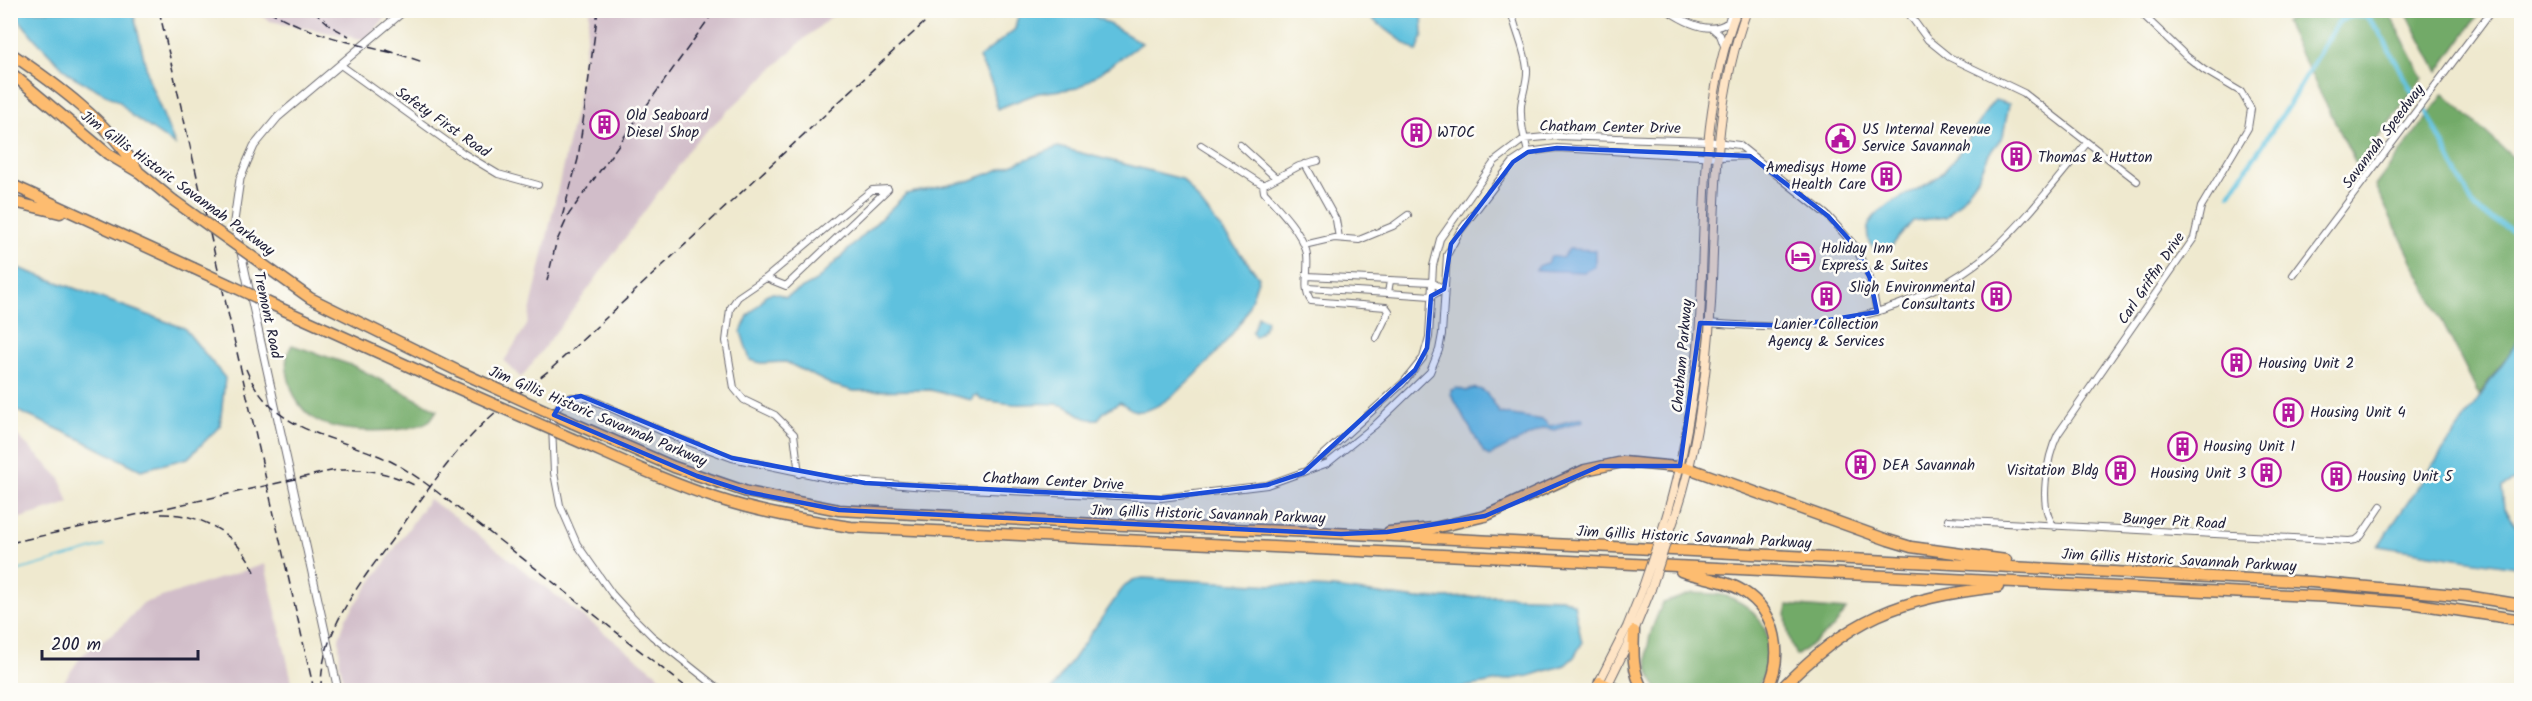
<svg xmlns="http://www.w3.org/2000/svg" width="2532" height="701" viewBox="0 0 2532 701" font-family="Kalam,sans-serif">
<style>
.industrial{fill:#d1bdc9}
.forest{fill:#72aa68;stroke:#4a6652;stroke-width:1.5}
.water{fill:#5fc1de;stroke:#40728c;stroke-width:1.5}
.lines{fill:none;stroke-linecap:round;stroke-linejoin:round}
.stream{stroke:#5fc1de;stroke-width:1.5}
.canal{stroke:#5fc1de;stroke-width:5}
.minor-casing{stroke:#6a686f;stroke-width:8}
.tertiary-casing{stroke:#6a686f;stroke-width:9}
.secondary-casing{stroke:#6a686f;stroke-width:10}
.motorway-casing{stroke:#6a686f;stroke-width:13}
.minor{stroke:#fff;stroke-width:6}
.tertiary{stroke:#fff;stroke-width:7}
.secondary{stroke:#fee4c5;stroke-width:8}
.motorway{stroke:#fdbc6f;stroke-width:10}
.rail{stroke:#22223b;stroke-width:1.5;stroke-dasharray:9 4.5;stroke-linecap:butt}
.secondary-bridge-casing{stroke:#6a686f;stroke-width:10;stroke-linecap:butt}
.motorway-bridge-casing{stroke:#6a686f;stroke-width:13;stroke-linecap:butt}
.secondary-bridge{stroke:#fee4c5;stroke-width:8}
.motorway-bridge{stroke:#fdbc6f;stroke-width:10}
.marked{fill:#1d4ed8;fill-opacity:0.2;stroke:#1d4ed8;stroke-width:4.5;stroke-linejoin:round}
.labels{text-anchor:middle;stroke-width:5;stroke-linejoin:round;paint-order:stroke}
.poi-label{font-size:15px;fill:#22223b;stroke:#fdfcf7;text-anchor:start}
.street-label{font-size:15px;fill:#22223b;stroke:#fdfcf7}
</style>
<rect width="100%" height="100%" fill="#fdfcf7"/>
<filter id="ink" filterUnits="userSpaceOnUse"><feTurbulence type="fractalNoise" baseFrequency=".0167" numOctaves="2"/><feDisplacementMap in="SourceGraphic" scale="12" xChannelSelector="R" yChannelSelector="G"/><feConvolveMatrix kernelMatrix="1 2 1 2 8 2 1 2 1" color-interpolation-filters="sRGB"/></filter>
<filter id="wash" filterUnits="userSpaceOnUse"><feTurbulence type="fractalNoise" baseFrequency=".008" numOctaves="4" result="noise"/><feDisplacementMap in="SourceGraphic" scale="24" xChannelSelector="R" yChannelSelector="G"/><feGaussianBlur stdDeviation="1.35" result="paint"/><feColorMatrix in="noise" values="0 0 0 0 0 0 0 0 0 0 0 0 0 0 0 0 0 1.4 0 .05"/><feComposite in="paint" operator="in"/></filter>
<g filter="url(#wash)">
<rect width="100%" height="100%" fill="#efe9cf"/>
<path class="industrial" d="M254 11H391L366 40 270 21Z
M590 11H839L804 39 695 142 578 303 521 378 504 361 527 325 577 104Z
M10 428 60 478 69 503 11 521Z
M429 499 455 517 678 690H345L340 664 339 638 346 618Z
M265 564 294 690H58L82 655 120 628 143 603Z"/>
<path class="forest" d="M2302 11H2388L2423 78 2357 165 2285 23Z
M2405 11H2481L2438 72Z
M2444 94 2521 165V340L2517 342 2479 395 2375 186Z
M292 345 354 366 437 410C435 413 432 419 429 421 407 435 333 434 313 418 299 408 293 396 289 380 286 367 284 357 292 345Z
M1693 593C1703 594 1716 593 1726 596 1771 612 1780 652 1756 690H1658C1638 663 1649 631 1663 603Z
M1787 605 1846 610 1834 627 1796 656C1789 640 1784 622 1787 605Z"/>
<path class="water" d="M12 11H133L149 80 175 145 131 115 120 102 70 75 35 39Z
M1023 11H1086L1142 43 1078 88 1038 93 997 109 993 86 979 58 1015 29 1017 19Z
M1378 11H1422L1423 35 1417 52 1372 19Z
M1995 100 2009 104 2003 136 1989 154 1978 178 1961 201 1946 217 1913 221 1888 250 1883 252C1874 249 1869 246 1868 237 1861 206 1925 191 1941 174 1954 162 1964 145 1974 130 1982 120 1986 109 1995 100Z
M1058 147 1182 179 1259 277C1254 290 1250 308 1242 320 1227 343 1166 416 1136 411 1131 410 1125 405 1120 402L1105 411 1098 419C1080 421 1079 411 1065 406 1050 401 1029 405 1014 404 1003 403 992 401 981 400L977 395 973 396 972 400 930 390 854 391 832 385 786 362 761 363 750 360 741 332 748 316 763 300 764 296C771 290 778 294 786 297L816 281 906 194 969 181Z
M1569 249 1595 250V266L1584 272 1536 270 1539 266 1547 263 1551 256 1562 258Z
M10 265 184 328 225 378 220 426 188 458 141 470 80 439 11 408Z
M1258 316 1267 320C1266 328 1261 333 1255 337L1252 332Z
M2521 340V477L2502 487 2504 509 2518 529 2521 540V568L2378 546 2517 342Z
M1457 388 1466 391C1485 382 1491 400 1500 413L1543 420 1550 426 1582 418 1583 421 1555 430 1544 428 1489 456 1484 453 1451 394V390Z
M1143 578 1333 588 1418 599 1495 596 1562 598 1574 604 1582 643 1574 657 1565 665 1529 676 1447 690H1051L1125 585 1133 580Z"/>
<g class="lines">
<path class="stream" d="M10 573 104 546"/>
<path class="canal" d="M2426 110 2475 209 2522 236
M2230 194 2290 103 2335 27C2344 16 2351 15 2366 16L2378 30 2415 97"/>
</g>
</g>
<g filter="url(#ink)">
<g class="lines">
<defs>
<path id="minor" d="M1511 10C1515 31 1525 48 1527 69 1528 81 1522 94 1521 106 1520 121 1524 138 1528 152
M1667 10C1683 21 1710 36 1728 22L1732 10
M1906 10 1928 40 1949 57 2024 93 2137 181
M1712 28 1720 35 1724 46
M342 66 463 153 498 174 538 185
M1201 145 1263 185 1264 192C1278 208 1299 229 1306 250 1311 266 1301 287 1311 301L1386 307 1389 311 1376 338
M1240 145 1275 177
M1305 164 1336 220 1339 238
M1263 185 1299 166 1318 161
M1304 245 1334 238 1359 240 1393 226 1408 215
M2293 275 2492 10
M1307 276 1431 282 1444 289
M766 278 786 286 888 189 872 190 857 202 766 278 738 297 730 309 726 341 734 388 744 400 775 415 794 434 799 474
M1390 281 1388 293 1431 296 1444 289
M1307 288 1388 293
M1707 323C1734 325 1761 327 1789 326 1860 324 1940 297 1994 249 2029 217 2057 179 2087 143
M1308 469 1403 383 1423 358 1429 337 1433 266 1440 239 1495 161 1524 139 1556 136 1708 141 1739 145 1828 216 1855 246 1870 278 1877 312
M1948 520 2349 541 2356 540 2361 536 2381 506
M2055 527C2037 509 2047 456 2058 434L2194 238 2201 207 2248 128 2251 109 2241 92 2204 70 2186 56 2138 10
M720 690 652 636 632 616 612 594 577 544 560 505 554 473 552 425 555 412 563 400 572 397 588 398 675 437 732 458 832 479 925 487 1161 498 1267 485 1328 463 1374 426 1430 372 1439 350 1442 334 1447 255 1460 231 1513 162 1528 152 1557 148 1718 157 1750 156"/>
<path id="tertiary" d="M338 690 234 221 240 179 247 162 254 146 278 117 405 10"/>
<path id="secondary" d="M1663 528C1682 466 1694 401 1699 336 1707 226 1697 115 1737 10
M1670 531C1696 462 1707 376 1711 303 1716 205 1712 104 1747 10
M1595 690 1627 627 1643 587
M1605 690 1634 631 1651 589"/>
<path id="motorway" d="M10 53C56 84 110 123 138 171
M10 72 108 154 140 173 173 200
M10 184 193 268
M10 201 60 213
M261 263 310 298 458 371
M273 305 448 384
M573 423 674 467 747 492 839 510 1097 524 1314 532 2312 582 2467 596 2522 605
M573 439C621 460 669 483 719 499 762 513 806 520 851 527L2333 597 2410 603 2522 620
M1389 532 1434 528 1485 516 1585 470 1623 462 1688 468 1888 540 1911 547 2006 560
M1681 571C1701 578 1726 580 1743 591 1778 613 1784 656 1767 690
M1634 631C1633 653 1632 671 1643 690
M1600 682 1618 690
M1780 690C1849 618 1899 598 1998 587"/>
</defs>
<use href="#minor" class="minor-casing"/>
<use href="#tertiary" class="tertiary-casing"/>
<use href="#secondary" class="secondary-casing"/>
<use href="#motorway" class="motorway-casing"/>
<use href="#minor" class="minor"/>
<use href="#tertiary" class="tertiary"/>
<use href="#secondary" class="secondary"/>
<use href="#motorway" class="motorway"/>
<path class="rail" d="M159 10 314 690
M268 10C306 33 351 43 393 53
M313 10 332 27 349 36
M386 50 423 62
M562 217 578 159 598 10
M547 281 556 243 569 214 715 10
M246 369C274 437 339 434 394 463 427 481 456 508 486 530 555 583 622 637 690 690
M161 514C201 513 238 534 255 572
M10 543 331 471C362 467 389 472 416 486
M321 690C320 626 367 575 402 526 425 494 448 460 475 432 498 407 526 389 552 368L938 10"/>
<defs>
<path id="secondary-bridge" d="M1643 587 1663 528
M1651 589 1670 531"/>
<path id="motorway-bridge" d="M173 200 261 263
M193 268 273 305
M458 371 573 423
M448 384 573 439"/>
</defs>
<use href="#secondary-bridge" class="secondary-bridge-casing"/>
<use href="#motorway-bridge" class="motorway-bridge-casing"/>
<use href="#secondary-bridge" class="secondary-bridge"/>
<use href="#motorway-bridge" class="motorway-bridge"/>
</g>
</g>
<path class="marked" d="M1557 148 1750 156 1828 216 1855 246 1870 278 1877 312 1792 326 1700 323 1680 466H1600L1485 516 1387 532 1341 534 839 510 747 492 697 476 554 415 563 400 581 396 732 458 865 483 1161 498 1267 485 1303 473 1415 370 1427 348 1431 296 1444 289 1451 244 1513 162 1528 152Z"/>
<defs>
<symbol id="building-ring" viewBox="-11 -11 22 22"><circle r="9.5" fill="#fdfcf7" stroke="#b5179e" stroke-width="1.5"/><path d="M-4-6H4V6H1V3H-1V6H-4ZM-2.5-4.3h1.7v1.8h-1.7ZM.8-4.3h1.7v1.8H.8ZM-2.5-1h1.7V.8h-1.7ZM.8-1h1.7V.8H.8Z" fill="#b5179e"/></symbol>
<symbol id="civic-ring" viewBox="-11 -11 22 22"><circle r="9.5" fill="#fdfcf7" stroke="#b5179e" stroke-width="1.5"/><path d="M-.6-6.5H3V-4.5H.6V-3L4-1V1h2V6H-6V1h2V-1L-.6-3ZM-1.2 2.5V6h2.4V2.5Z" fill="#b5179e"/></symbol>
<symbol id="hotel-ring" viewBox="-11 -11 22 22"><circle r="9.5" fill="#fdfcf7" stroke="#b5179e" stroke-width="1.5"/><path d="M-6-4.5h1.5V1H6V5H4.5V3h-9V5H-6ZM-4 0a1.8 1.8 0 1 1 3.6 0ZM.5 0V-2.5h3Q6-2.5 6 0Z" fill="#b5179e"/></symbol>
</defs>
<g fill-rule="evenodd">
<use href="#building-ring" x="588" y="108" width="33" height="33"/>
<use href="#building-ring" x="1400" y="116" width="33" height="33"/>
<use href="#civic-ring" x="1824" y="122" width="33" height="33"/>
<use href="#building-ring" x="2000" y="140" width="33" height="33"/>
<use href="#building-ring" x="1870" y="160" width="33" height="33"/>
<use href="#hotel-ring" x="1784" y="240" width="33" height="33"/>
<use href="#building-ring" x="1980" y="280" width="33" height="33"/>
<use href="#building-ring" x="1810" y="280" width="33" height="33"/>
<use href="#building-ring" x="2220" y="346" width="33" height="33"/>
<use href="#building-ring" x="2272" y="396" width="33" height="33"/>
<use href="#building-ring" x="2166" y="430" width="33" height="33"/>
<use href="#building-ring" x="1844" y="448" width="33" height="33"/>
<use href="#building-ring" x="2104" y="454" width="33" height="33"/>
<use href="#building-ring" x="2250" y="456" width="33" height="33"/>
<use href="#building-ring" x="2320" y="460" width="33" height="33"/>
</g>
<g class="labels">
<g class="poi-label">
<text x="626" y="120">Old Seaboard<tspan x="626" dy="17">Diesel Shop</tspan></text>
<text x="1862" y="134">US Internal Revenue<tspan x="1862" dy="17">Service Savannah</tspan></text>
<text x="1437" y="137">WTOC</text>
<text x="2038" y="162">Thomas &amp; Hutton</text>
<text x="1866" y="172" text-anchor="end">Amedisys Home<tspan x="1866" dy="17">Health Care</tspan></text>
<text x="1821" y="253">Holiday Inn<tspan x="1821" dy="17">Express &amp; Suites</tspan></text>
<text x="1975" y="292" text-anchor="end">Sligh Environmental<tspan x="1975" dy="17">Consultants</tspan></text>
<text x="1826" y="329" text-anchor="middle">Lanier Collection<tspan x="1826" dy="17">Agency &amp; Services</tspan></text>
<text x="2258" y="368">Housing Unit 2</text>
<text x="2310" y="417">Housing Unit 4</text>
<text x="2203" y="451">Housing Unit 1</text>
<text x="1882" y="470">DEA Savannah</text>
<text x="2099" y="475" text-anchor="end">Visitation Bldg</text>
<text x="2246" y="478" text-anchor="end">Housing Unit 3</text>
<text x="2357" y="481">Housing Unit 5</text>
</g>
<g class="street-label">
<text transform="translate(443 122) rotate(35)" y="5">Safety First Road</text>
<text transform="translate(1610 127) rotate(1)" y="5">Chatham Center Drive</text>
<text transform="translate(2383 136) rotate(-53)" y="5">Savannah Speedway</text>
<text transform="translate(178 183) rotate(36)" y="5">Jim Gillis Historic Savannah Parkway</text>
<text transform="translate(2151 278) rotate(-56)" y="5">Carl Griffin Drive</text>
<text transform="translate(268 315) rotate(78)" y="5">Tremont Road</text>
<text transform="translate(1682 356) rotate(-85)" y="5">Chatham Parkway</text>
<text transform="translate(598 416) rotate(23)" y="5">Jim Gillis Historic Savannah Parkway</text>
<text transform="translate(1053 481) rotate(3)" y="5">Chatham Center Drive</text>
<text transform="translate(1208 514) rotate(2)" y="5">Jim Gillis Historic Savannah Parkway</text>
<text transform="translate(2174 521) rotate(3)" y="5">Bunger Pit Road</text>
<text transform="translate(1694 537) rotate(3)" y="5">Jim Gillis Historic Savannah Parkway</text>
<text transform="translate(2179 560) rotate(3)" y="5">Jim Gillis Historic Savannah Parkway</text>
</g>
</g>
<rect width="2532" height="701" fill="none" stroke="#fdfcf7" stroke-width="36"/>
<path d="M42 650v9h156v-9" fill="none" stroke="#22223b" stroke-width="3"/>
<text x="51" y="650" font-size="18" fill="#22223b" stroke="#fdfcf7" stroke-width="4.5" paint-order="stroke">200 m</text>
</svg>
